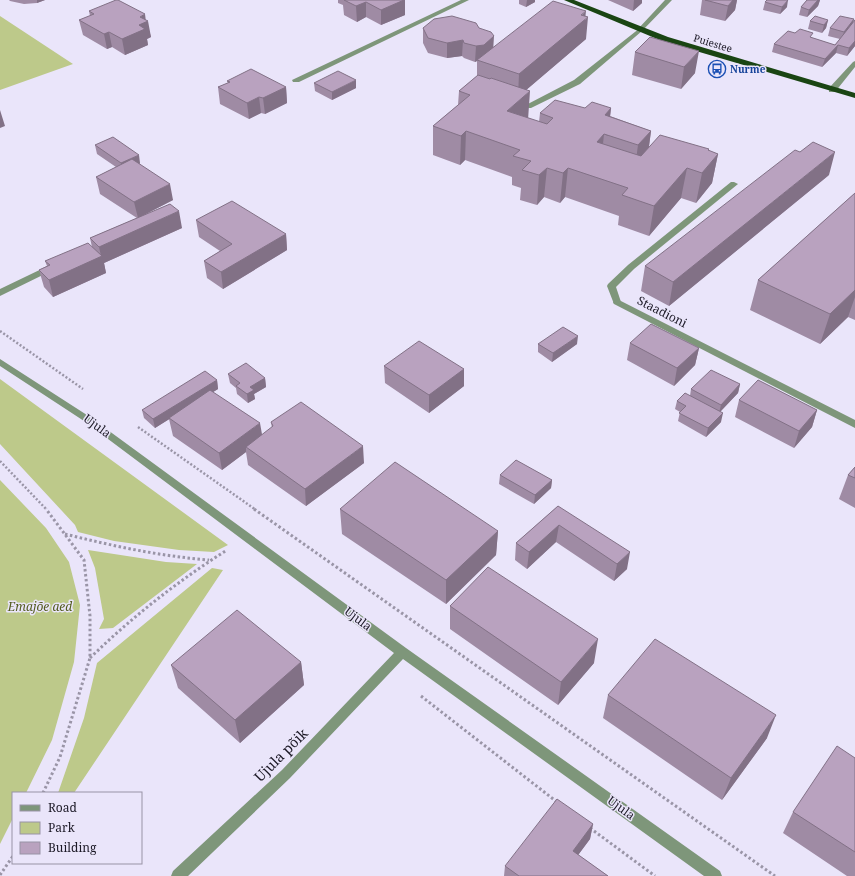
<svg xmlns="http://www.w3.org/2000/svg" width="855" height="876" viewBox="0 0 855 876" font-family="'Noto Serif',serif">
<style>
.green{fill:#bdc98a}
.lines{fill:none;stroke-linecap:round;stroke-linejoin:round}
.path-far1{stroke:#9a95a7;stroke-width:2.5;stroke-dasharray:2 2;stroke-linecap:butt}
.path{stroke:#9a95a7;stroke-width:3;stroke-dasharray:2.5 2.5;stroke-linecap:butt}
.service{fill:#7e967a;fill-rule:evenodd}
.minor{fill:#7e967a;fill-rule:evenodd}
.trunk{fill:#1a4513;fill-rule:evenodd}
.wall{fill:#9f8ba4}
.shaded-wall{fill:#827186}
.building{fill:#b9a2bf;stroke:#827186}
.labels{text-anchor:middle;stroke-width:3;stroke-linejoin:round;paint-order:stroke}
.far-street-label{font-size:10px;fill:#1c1926;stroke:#eae5fa}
.far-transit-label{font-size:10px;font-weight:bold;fill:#164399;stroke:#eae5fa;text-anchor:start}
.street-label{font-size:12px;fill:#1c1926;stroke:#eae5fa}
.park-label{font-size:12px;font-style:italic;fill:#535c1f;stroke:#eae5fa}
.near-street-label{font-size:14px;fill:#1c1926;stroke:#eae5fa}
</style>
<rect width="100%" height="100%" fill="#eae5fa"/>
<path class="green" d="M0 16 73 64 0 90Z
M0 379 228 545 214 552 179 550 114 541 78 532 75 525 0 444Z
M0 480 46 528 69 562 80 605 74 662 52 740 26 793H13V818L0 844Z
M88 550 166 562 197 564 113 628 99 629 104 619 95 568Z
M212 568 223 570 74 793H58L84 718 97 663Z"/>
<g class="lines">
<path class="path-far1" d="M0 331 83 389
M138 427 256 510
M0 461 47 510"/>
<path class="path" d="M254 509 775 876
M65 534C113 546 159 556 209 560
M90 658C132 617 178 581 227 550
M421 696 557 802
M43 793 60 757 90 658V616L84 560 46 509
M590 828 655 876
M0 875 13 856"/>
<path class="service" d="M461 0H469L299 82H293L292 80Z
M640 28 643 30 642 31 580 84 531 108H528L524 106 574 80Z
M855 61V67L835 92H829V88L853 62Z
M731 182H734L738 184 634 269 616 287 621 302 620 304H614L607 286 608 284 628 265Z
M52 264 56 267 55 269 0 296V289Z"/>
<path class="minor" d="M665 0H672L642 31H638V29Z
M617 299 855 420V428L614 304 613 302Z
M0 359 90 417 406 648 720 871 722 876H704L403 659 290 778 188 876H171L173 871 282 770 394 653 84 421 0 366Z"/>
<path class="trunk" d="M564 0H574L668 37 855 93V98L662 41Z"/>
</g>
<path class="wall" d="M9 0H45L37 3 24 4 10 1Z
M338 0H405V15L381 25 366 17 357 22 344 15 343 5 338 3Z
M519 0H535V2L526 7 519 4Z
M608 0H642V3L633 11Z
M702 0H737L735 10 725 21 700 15Z
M807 0H820L818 6 807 17 799 15 801 7Z
M765 2 787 7 780 14 763 10Z
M89 11 146 20 151 37 147 39 148 45 125 55 112 47 107 49 83 35 79 20 90 16Z
M585 16 586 39 526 90 528 118 539 122 540 113 585 108H611L610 116 651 131 649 147 709 151 718 154 712 183 696 203 681 198 649 236 618 225 619 216 565 197 560 203 544 197 537 205 520 200 521 188 512 185V177L465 160 460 165 433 155V126L458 105 459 91 477 76V61L475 62 464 58 462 56 447 58 428 53 423 43V28H479L493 47Z
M854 19 853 22 855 46 847 56 836 53 822 67 772 52 774 44 795 33 835 45 840 39 828 36 830 28Z
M828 20 826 28 822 33 808 29 810 21Z
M650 37 695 73 681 89 632 75 635 52Z
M227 81 286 87 287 103 265 114 261 113 249 119 220 104 218 87 228 83Z
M314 83 356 88 332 100 315 91Z
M95 145 140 163V164L173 200 146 214 182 228 104 263 106 273 53 297 44 287 39 270 47 266 45 261 92 247 90 238 137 218 100 194 96 177 116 167 97 154Z
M829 175 669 306 641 291 645 266Z
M855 193V320L848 317 820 344 750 310 758 280Z
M196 220 286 234 287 250 223 289 207 278 204 261 220 251 199 237Z
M630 343 699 348 695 365 674 386 627 360Z
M538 344H577L552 362 538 352Z
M384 366 464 369V386L429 413 385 383Z
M228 374 265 378 266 387 254 394 255 399 248 403 237 394 236 388 230 383Z
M217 380 218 389 213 392 262 435 272 428 271 422 364 463 306 506 248 465 246 452 222 470 173 436 169 419 155 428 144 418 142 410Z
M740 384 738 393 720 412 721 422 706 437 678 421 680 412 675 409 677 401 690 396 691 389Z
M739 400 817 410 812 427 794 448 735 417Z
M855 467V508L839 499 848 475Z
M500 475 552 480 551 488 534 504 499 484Z
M558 506 627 569 614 581 556 542 527 569 515 560 516 543Z
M340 509 498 531 496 555 446 604 342 534Z
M450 606 594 663 558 705 450 629Z
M301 662 304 685 240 743 178 688 171 665Z
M608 695 767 738 722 800 603 718Z
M855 758V876H847L783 833 793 812Z
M593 824 590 839 578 855 608 876H504L505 866Z"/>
<path class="shaded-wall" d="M37 0H45L37 3Z
M404 0H405V15L381 25V10Z
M527 0H535V2L526 7Z
M634 0H642V3L633 11Z
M733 0H737L735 10 725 21 728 6Z
M788 0 787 7 780 14 782 7Z
M818 0H820L818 6 807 17 809 10Z
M366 2V17L357 22 356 6Z
M586 11 585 20 588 17 586 39 518 97 519 74Z
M145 14 146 22 148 21 151 37 147 39 148 45 125 55 122 39 139 25 140 17Z
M854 19 852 27 842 40 844 32Z
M828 20 826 28 822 33 824 25Z
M109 32 112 47 107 49 104 34Z
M494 36 493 52 477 60V61L475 62 476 46Z
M463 40 462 56 447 58V43Z
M855 41V46L847 56 849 48Z
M838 45 836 53 822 67 825 59Z
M699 51 695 73 681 89 684 67Z
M356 80V88L332 100V92Z
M286 87 287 103 265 114 263 98Z
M530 91 528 120 507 111Z
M259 97 261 113 249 119 247 103Z
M611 108 608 136 604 134 601 164 597 142 605 115Z
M0 110 5 126 0 128Z
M466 131 465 160 460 165 461 136Z
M651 131 647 160 634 175 638 145Z
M709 149 705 170 718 154 712 183 696 203 702 173 708 150Z
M835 152 829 175 669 306 673 282Z
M139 155 140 163 123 172 121 163Z
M547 168 544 197 537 205 539 175Z
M568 168 565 197 560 203 563 173Z
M687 168 681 198 649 236 654 206Z
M170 184 173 200 138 218 134 202Z
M179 211 182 228 104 263 106 273 53 297 49 280 101 256 99 247Z
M286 234 287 250 223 289 221 272Z
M855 290V297L848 317 820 344 830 314Z
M578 336 577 344 552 362 553 353Z
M699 348 695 365 674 386 677 368Z
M464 369V386L429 413V395Z
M265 378 266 387 254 394 255 399 248 403 247 394 250 387Z
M217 380 218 389 155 428 153 419Z
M740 384 738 393 719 413 721 405Z
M817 410 812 427 794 448 799 431Z
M723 413 721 422 706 437 708 428Z
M260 423 263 440 246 447V452L222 470 219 453Z
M363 446 364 463 306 506 305 489Z
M552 480 551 488 534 504 535 495Z
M559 525 556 542 527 569 529 552Z
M498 531 496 555 446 604V580Z
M630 552 627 569 614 581 617 564Z
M598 639 594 663 558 705 561 682Z
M301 662 304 685 240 743 235 720Z
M776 715 767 738 722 800 731 778Z
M593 824 590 839 570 866 573 851Z"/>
<path class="building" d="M116 0H118L145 14 140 17 148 21 139 25 145 29 122 39 109 32 104 34 79 20 94 14 89 11Z
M344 0H404L381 10 366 2 356 6Z
M705 0H733L728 6Z
M767 0H788L782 7 765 2Z
M807 0H818L809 10 801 7Z
M553 1 586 11 581 15 588 17 519 74 477 60Z
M452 16 476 23 479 28 491 32 494 36 484 45 476 46 464 43 463 40 447 43 428 38 423 28 434 19Z
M815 16 828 20 824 25 810 21Z
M840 16 854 19 844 32 830 28Z
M855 20V41L849 48 838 45 825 59 774 44 788 31 795 33 800 29 813 33 810 37 835 45Z
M650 37 699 51 684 67 635 52Z
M251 69 286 87 263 98 259 97 247 103 218 87 230 82 227 81Z
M338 71 356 80 332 92 314 83Z
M478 75 490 79 491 78 530 91 507 111 547 124 553 118 540 113 555 100 585 108 592 102 611 108 605 115 651 131 638 145 604 134 597 142 641 156 660 135 709 149 708 150 718 154 702 173 687 168 654 206 622 195 628 188 568 168 563 173 547 168 539 175 522 170 531 161 513 156 520 150 466 131 461 136 433 126 470 95 459 91Z
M113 137 139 155 121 163 95 145Z
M813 142 835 152 673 282 645 266 795 150 800 152Z
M132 159 170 184 134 202 96 177Z
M855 193V290L830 314 758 280Z
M232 201 286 234 221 272 204 261 232 244 196 220Z
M170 204 179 211 99 247 90 238Z
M88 243 102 256 49 280 39 270 50 265 45 261Z
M651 324 699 348 677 368 630 343Z
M563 327 578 336 553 353 538 344Z
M419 341 464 369 429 395 384 366Z
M246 363 265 378 250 387 254 390 247 394 236 386 240 383 228 374Z
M711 370 740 384 721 405 691 389Z
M205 371 217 380 153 419 142 410Z
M758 380 817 410 799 431 739 400Z
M210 390 260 423 219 453 169 418Z
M685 393 723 413 708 428 679 413 686 406 677 401Z
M301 402 363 446 305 489 246 447 273 426 271 422Z
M516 460 552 480 535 495 500 475Z
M395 462 498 531 446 580 340 509Z
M855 467V478L848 475Z
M558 506 630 552 617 564 559 525 529 552 516 543Z
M488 567 598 639 561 682 450 606Z
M237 610 301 662 235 720 171 665Z
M655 639 776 715 731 778 608 695Z
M837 746 855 758V852L793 812Z
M557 799 593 824 573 851 608 876H519L505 866Z"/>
<defs>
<symbol id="bus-ring" viewBox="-11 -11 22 22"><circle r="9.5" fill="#eae5fa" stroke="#1a4fb4" stroke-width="1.5"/><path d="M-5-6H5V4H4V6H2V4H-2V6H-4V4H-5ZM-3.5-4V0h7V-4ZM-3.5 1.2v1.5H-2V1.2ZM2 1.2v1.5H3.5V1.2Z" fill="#1a4fb4"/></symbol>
</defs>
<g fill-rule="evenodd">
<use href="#bus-ring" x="707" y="59" width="20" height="20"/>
</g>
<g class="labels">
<g class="far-street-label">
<text transform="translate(713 43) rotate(17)" y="4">Puiestee</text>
</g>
<g class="far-transit-label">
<text x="730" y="73">Nurme</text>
</g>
<g class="street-label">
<text transform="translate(662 312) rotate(27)" y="4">Staadioni</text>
<text transform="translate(97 426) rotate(36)" y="4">Ujula</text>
<text transform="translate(358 619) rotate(37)" y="4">Ujula</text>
<text transform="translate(621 808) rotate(36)" y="4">Ujula</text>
</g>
<g class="park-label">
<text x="40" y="611">Emajõe aed</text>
</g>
<g class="near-street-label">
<text transform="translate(281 755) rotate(-45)" y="5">Ujula põik</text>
</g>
</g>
<rect x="12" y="792" width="130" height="72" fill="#eae5fa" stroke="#9893a5"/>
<rect x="20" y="805" width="20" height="6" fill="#7e967a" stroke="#9893a5"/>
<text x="48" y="812" font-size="12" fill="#1c1926">Road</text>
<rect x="20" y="822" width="20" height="12" fill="#bdc98a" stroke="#9893a5"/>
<text x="48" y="832" font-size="12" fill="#1c1926">Park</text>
<rect x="20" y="842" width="20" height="12" fill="#b9a2bf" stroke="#9893a5"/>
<text x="48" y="852" font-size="12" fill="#1c1926">Building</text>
</svg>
